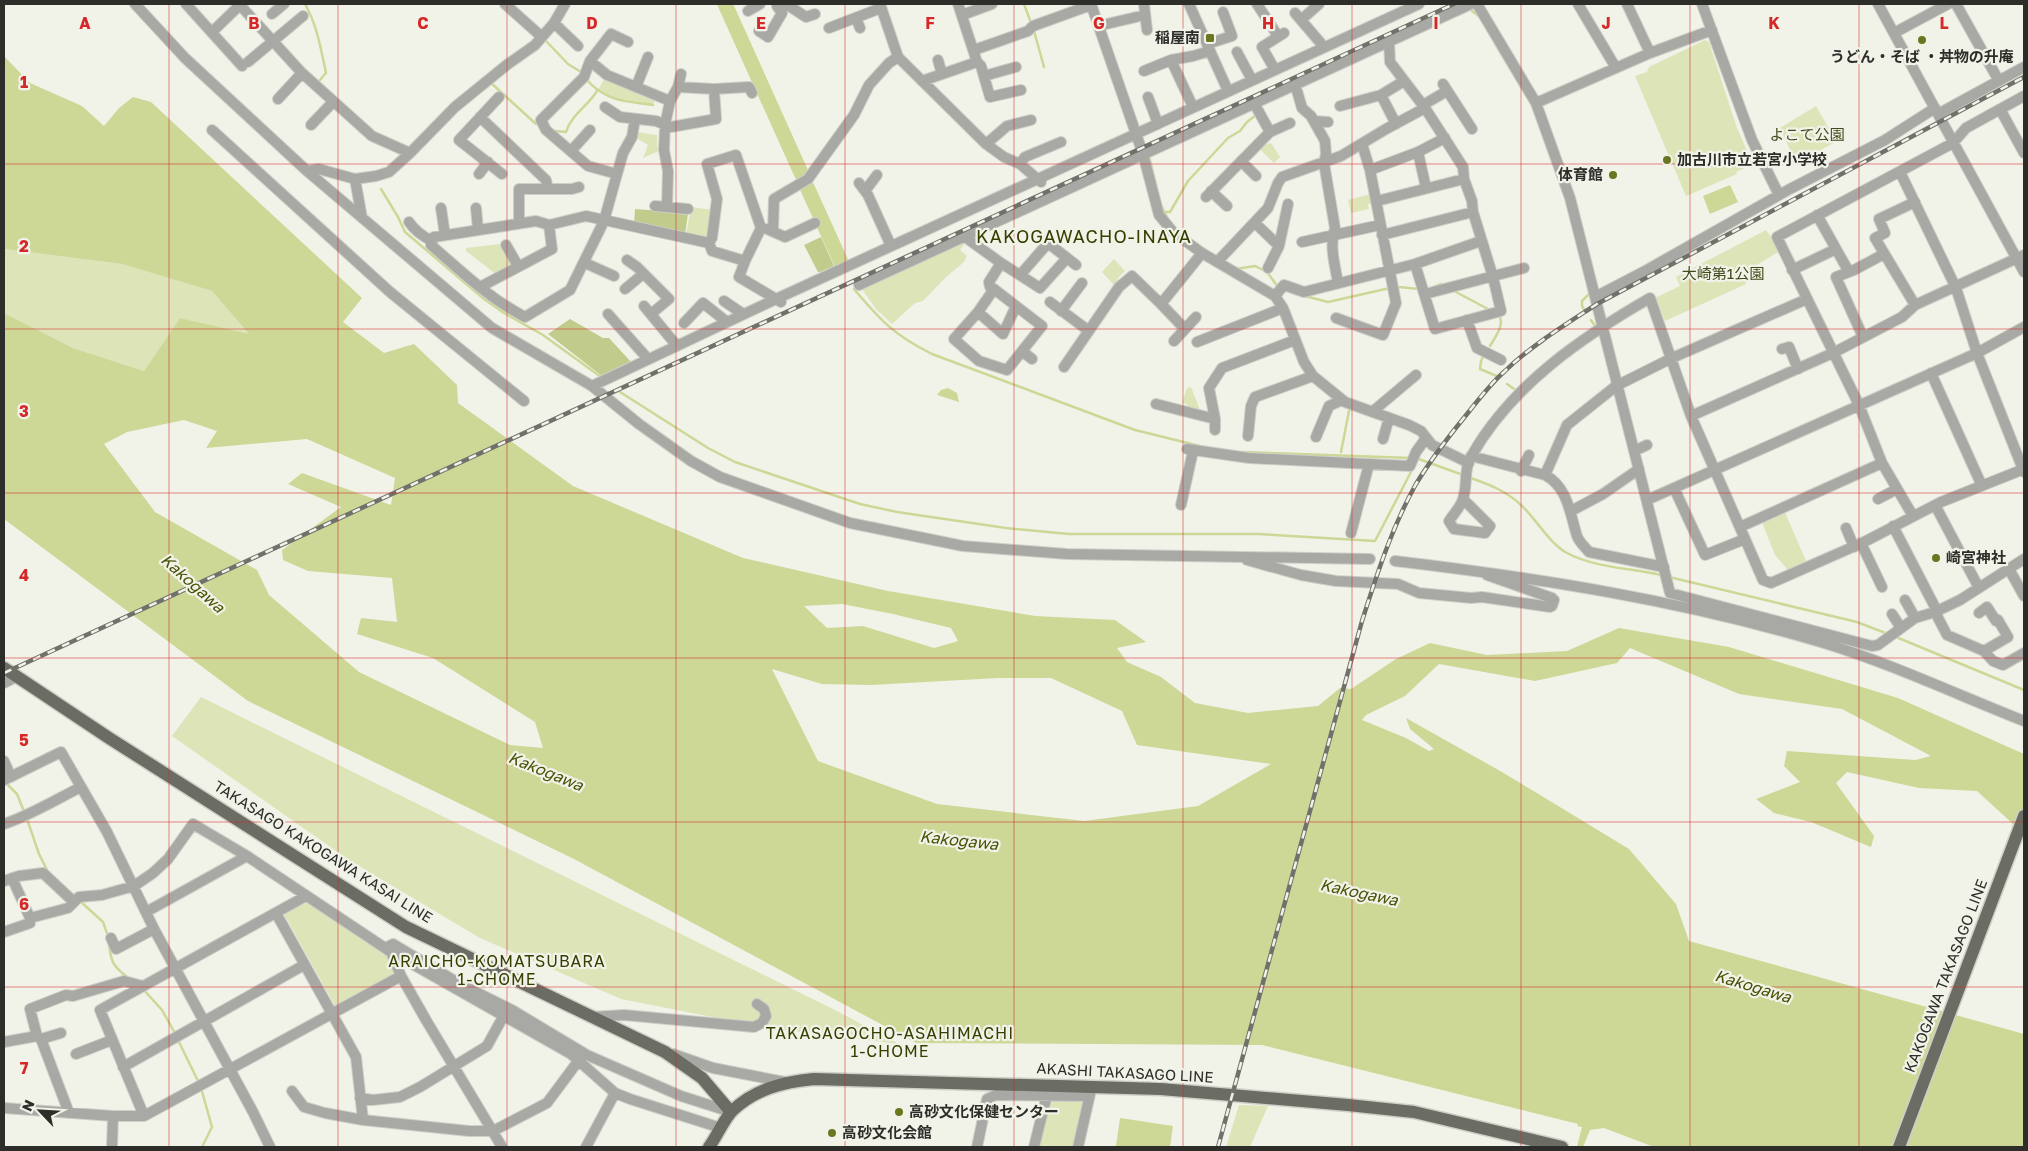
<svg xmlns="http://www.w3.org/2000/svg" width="2028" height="1151" viewBox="0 0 2028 1151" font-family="'Golos Text','Noto Sans JP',sans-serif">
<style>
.green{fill:#dce4b8}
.forest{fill:#c1cb8b}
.water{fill:#cdd796;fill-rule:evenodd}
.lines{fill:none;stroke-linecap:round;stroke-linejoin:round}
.stream{stroke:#cdd796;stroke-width:2.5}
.river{stroke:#cdd796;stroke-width:15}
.minor-casing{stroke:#cecfc7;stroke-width:12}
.major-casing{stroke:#cecfc7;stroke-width:15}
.minor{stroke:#a8a9a4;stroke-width:10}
.major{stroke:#6b6c64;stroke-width:12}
.rail-casing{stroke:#70716b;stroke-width:4.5}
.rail{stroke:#f1f3e9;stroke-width:2.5;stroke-dasharray:8;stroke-linecap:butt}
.grid{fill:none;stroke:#d62828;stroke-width:1;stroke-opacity:0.55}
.poi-dot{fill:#6c7520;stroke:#f1f3e9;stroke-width:2}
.labels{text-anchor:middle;stroke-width:4.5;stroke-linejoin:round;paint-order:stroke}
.poi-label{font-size:15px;font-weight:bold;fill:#2d2d2a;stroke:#f1f3e9;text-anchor:start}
.park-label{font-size:15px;fill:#444a1b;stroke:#f1f3e9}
.street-label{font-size:15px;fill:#2d2d2a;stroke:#f1f3e9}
.water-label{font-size:16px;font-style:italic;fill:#4b5205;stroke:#f1f3e9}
.neighbourhood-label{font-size:16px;letter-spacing:1px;fill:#383e00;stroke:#f1f3e9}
.quarter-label{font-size:18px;letter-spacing:1px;fill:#383e00;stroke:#f1f3e9}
.grid-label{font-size:16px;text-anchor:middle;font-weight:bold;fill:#d62828;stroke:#f1f3e9;stroke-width:4.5;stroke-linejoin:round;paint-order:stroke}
</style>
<rect width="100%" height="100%" fill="#f1f3e9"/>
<path class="green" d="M1705 40 1709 42 1737 128 1753 164 1736 172 1737 174 1686 196 1635 76 1647 72 1649 67Z
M605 78 655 99 653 105 612 97 598 90Z
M1816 106 1828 127 1834 143 1796 163 1780 128Z
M636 132 657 135V147H661V150L643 158 648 145 636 138Z
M1264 143 1265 145 1271 143 1280 157 1274 163 1259 148Z
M1371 194 1373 203 1368 204 1369 209 1351 213 1348 200Z
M691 207 713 210 709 237 704 239 686 235Z
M1766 230 1772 238 1778 252 1742 274 1746 284 1665 321 1655 298 1680 286 1676 277Z
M962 242H966L960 250 967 256 964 262 946 277 923 301 915 303 892 324 876 309 862 289Z
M500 244 503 246 512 262 510 268 497 275 466 251V248Z
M4 249 122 264 212 291 250 335 180 318 144 371 73 348 4 313Z
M1114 259 1125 271 1117 279 1120 282 1116 287 1102 272Z
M1191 387 1200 410 1187 407V404L1182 403 1187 388Z
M1784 510 1806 561 1788 570 1775 555 1761 520Z
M201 697 835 1010 899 1044 768 1028 621 999 480 938 349 860 172 736Z
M308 902 386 954 396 973 335 1006 284 914Z
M1084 1098 1076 1147H1038L1051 1102 1054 1100Z
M1239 1105 1268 1106 1250 1147H1226Z"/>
<path class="forest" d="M635 209 688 213 685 235 634 225Z
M821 237 834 266 820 272H818L804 245Z
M570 319 603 338H609L632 363 602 376 548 334Z"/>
<path class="water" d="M4 56 30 83 82 106 104 126 119 108 133 97 151 102 362 298 343 322 384 353 414 344 457 385 458 403 573 486 743 558 888 591 1035 616 1115 620 1146 642 1117 648 1127 662 1161 677 1195 703 1248 713 1318 706 1340 688 1351 689 1396 659 1430 643 1487 655 1567 651 1619 628 1729 647 1898 698 2024 754V829L2013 824 1977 791 1919 788 1847 772 1836 783 1874 836 1871 847 1811 822 1774 813 1756 799 1800 782 1784 766 1787 751 1915 760 1931 756 1842 709 1739 694 1630 648 1617 663 1535 681 1439 664 1405 696 1366 715 1362 720 1406 738 1429 751 1434 749 1410 729 1406 718 1502 772 1629 849 1676 904 1689 941 2024 1034V1147H1654L1604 1128 1590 1130 1583 1147H1577L1582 1127 1577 1126 1578 1124 1262 1045 916 1043 574 859 248 701 4 519V313L73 348 144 371 180 318 249 334 212 291 122 264 4 249ZM184 420 217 431 206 448 307 439 395 478 391 505 302 473 288 484 341 507 282 550 283 560 308 571 392 578 397 622 361 618 357 634 433 658 535 722 543 748 510 745 359 672 269 595 257 570 155 512 104 444 127 432ZM842 604 893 614 951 628 958 641 934 648 863 626 827 628 804 606ZM772 669 822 684 871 685 998 678H1051L1122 711 1137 745 1271 764 1198 806 1084 821 937 804 818 761Z
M1730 185 1738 202 1710 214 1703 196Z
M948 388 957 393 959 402 937 395 941 390Z
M1120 1118 1173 1126 1170 1147 1116 1146Z"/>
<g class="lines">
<path class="stream" d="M305 4C317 25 321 49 326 73L320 80
M1024 4 1031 23
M1472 11 1480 17
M1034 31 1044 67
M546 41 568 64 581 72
M1496 45 1533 107
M586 79C606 102 626 101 653 105
M491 83 536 124
M555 131 566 132C571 115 588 106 597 91
M1149 156 1161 205 1167 217
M381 189 398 217 405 232 484 299 504 313 543 335 601 377
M1164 212H1170L1188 181 1228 138 1240 131 1247 122 1256 115
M1236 269 1255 266 1267 272 1278 287
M1399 287 1419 289
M1434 287 1441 284
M854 289C881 321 894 335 932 354L1135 430 1204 447
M1454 291 1488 309
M1305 296 1328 302 1390 288
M1585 311 1582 306V301L1589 294V292
M1591 320 1595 326
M1490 346C1495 337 1505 325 1499 315
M1484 355 1481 361 1480 369 1499 377
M1507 384 1517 391
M620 392 708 448 735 462 860 504 897 512 1006 528 1069 534H1258L1375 541 1413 468
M1242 452 1411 458
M1341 452 1349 411
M1416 458 1463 475
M1468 477C1488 484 1507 491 1522 506 1536 519 1550 544 1567 553 1595 568 1631 568 1661 575
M1669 577 1857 622 1888 634
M1896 637 2024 690
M6 783 17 794 25 814
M27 819 39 854 48 872
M80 901 103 922 108 936
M109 944C111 962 113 966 127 977
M143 989 162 1010 176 1035
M178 1040 199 1083
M201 1088 212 1127 202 1147"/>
<path class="river" d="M725 4 802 175
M807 187 841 262"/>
<defs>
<path id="minor" d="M135 4 185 58 307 171 492 328 592 386 639 424 691 461 720 477 850 523 963 546 1067 554 1370 559
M186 4 242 66
M239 4 302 73 372 136 410 153
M505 4 542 37
M786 4 806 17 815 14
M880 4 898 57 986 144 1004 157 1020 164 1041 182
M958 4 977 62 981 66 990 97 1021 90
M1091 4 1143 154 1159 215 1173 232 1202 253 1275 296 1283 308 1304 362 1313 376 1345 402 1409 425 1421 431 1432 445 1469 463
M1144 4 1147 30
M1189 4 1228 91
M1257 4 1278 36
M1477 4 1536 103 1570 198 1670 593 1872 646 1878 645 1915 618 1935 612 1960 600 2024 559
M1578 4 1616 68
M1627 4 1650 53
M1702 4 1752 140 1779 195
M1878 4 2024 272
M1956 4 1999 81
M748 11 760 4
M1295 13 1324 47
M272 14 284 4
M962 15 992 4
M856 18 860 28
M1301 20 1319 4
M554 23 578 46
M1098 26 1145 15
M829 28 881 8
M759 31 768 37 782 13 777 6
M212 32 241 4
M1894 33 1948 4
M1389 41 1390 62 1425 108 1463 167 1464 179 1472 201 1473 212 1493 277 1501 311 1435 329 1415 264
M628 42 611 34 590 61 584 77 541 120 546 130 588 166 617 174 604 221 570 290 525 317C490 299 461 271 431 245L434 237 536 221 549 225 586 216 709 243 712 251 745 261 739 277 781 302
M1207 44 1232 36 1223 12
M974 50 1028 31 1033 26 1091 5
M1237 52 1252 80
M938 60 942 74
M1171 60 1193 107
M590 61 607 75 670 101
M248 62 303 16
M1275 70 1262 47 1284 33
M1144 71 1171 60 1193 56 1210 51
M984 76 1016 67
M922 81 977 62
M1295 84 1302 108 1311 116 1325 141 1326 154 1324 163 1335 228C1329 246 1335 265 1338 283
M1443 84 1472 129
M636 87 648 57
M678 87 714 89 749 87 752 93
M1381 95 1396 124
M499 97 459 140 502 174
M1148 97 1158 124
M278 99 302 73
M1536 103 1650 53 1712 30
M1423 105 1447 91
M1340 106 1381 95 1404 81
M605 107 620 117 656 121 671 127 716 119 714 89
M2000 109 2024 153
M1938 114 2024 67
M480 117 546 180 548 189
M1314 121 1328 122
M311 125 333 102
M212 130 390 292 524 401
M1270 132 1290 123
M986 144 1007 126 1031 120
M571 151 590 130
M1418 152 1426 188
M1241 161 1256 176
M1020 164 1025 157 1061 142
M1370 170 1418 152 1445 138
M307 171 319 169 355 179
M1900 172 1956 288 1977 353 2024 472
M479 174 488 162
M617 174 623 153 632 137 635 119
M859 183 868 195 891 246
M865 191 877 175
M1211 191 1227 206
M1206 197 1270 132 1254 103
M1377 201 1464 179
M1915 202 1879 219 1885 233 1875 238 1915 305
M655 206 688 209
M667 207 668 171 664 150 665 125 670 101 678 87 681 74
M441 208 445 235
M476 208 478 229
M1817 215 1849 272
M362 218 355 179 376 176 389 172 410 153 455 107 508 64 535 45 554 23 565 4
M409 222C415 231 422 236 432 241
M519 223V189H572L579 187
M1255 223 1279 246
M767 229 785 237 815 223
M773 231 774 199 808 179 854 115 869 85 889 63 898 57
M1382 235 1473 212
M965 237 1001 263 1040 288 1067 258
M1302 242 1380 225
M709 243 712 238 717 199 707 164 736 155 761 228 745 261
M506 245 518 266
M627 260 637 267 669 299 651 314
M1217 262 1268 208 1278 183 1282 177 1341 156 1386 129 1425 108
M585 263 614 276
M1268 268 1279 246 1288 204
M1792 270 1836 249
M1021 274 1048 243 1076 265
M859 285 1471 4
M480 287 552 249 549 225
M625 289 643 274
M994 289 978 312 954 339 979 361 1007 370 1042 326 994 289 990 287 989 282 1001 263
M1425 294 1524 268
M1275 296 1284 285 1304 292 1415 264 1481 241
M1595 297 1645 271 1788 190 1885 140 1935 108
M724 301 743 314
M1050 302 1089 331
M1161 304 1185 329
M644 306 677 346
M1061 311 1082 283
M978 312 1003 334 1016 306
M608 314 648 359
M1336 318 1383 335 1396 303 1370 170 1362 144
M1467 320 1477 348 1501 360
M684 323 703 303 727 322
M1863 337 1836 277 1854 270 1884 254
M1174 341 1196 317
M1197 342 1283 308
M1782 349 1789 347 1798 369
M1022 351 1032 359
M1064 367 1119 287 1132 276 1161 304 1202 253
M1931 373 1982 486
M592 386 776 299 1419 4
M1156 404 1215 419
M1372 412 1416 375
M1691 416 1833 353 1902 317 1915 305 2024 255
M1215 430V419L1209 388 1222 368 1295 340
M1248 436 1251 406 1255 397 1313 376
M1316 437 1329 406 1342 400
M1383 439 1389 418
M1187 449 1249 458 1410 466 1416 452 1426 438
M1634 451 1647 445
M1471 456 1545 475 1567 425 1616 386 1672 358 1807 299
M1521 471 1529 455
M1545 475C1568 487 1570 514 1577 536 1579 542 1585 547 1589 552L1664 567
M1674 488 1705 555 1745 539
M1463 499 1490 526 1485 533 1454 529 1449 521C1453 515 1461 506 1463 499 1468 484 1463 470 1472 455 1512 385 1582 337 1650 298L1691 416 1763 580 1771 583 1864 542 1941 502 2024 469
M1878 499 1897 489
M1647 500 1977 353 2024 327
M1181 505 1193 451
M1935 505 1979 588
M1571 511 1603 494 1639 469
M1913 516 1882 463 1859 405 1777 237 1953 143 1966 128 2024 96
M1893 526 1937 611
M1740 527 1882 463
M1846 528 1854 547
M1351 533 1369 464
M1861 543 1882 587
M1247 560 1301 575 1336 581 1398 584 1419 593 1471 598 1482 597 1550 607 1552 606 1554 600 1552 598 1487 575
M1395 561C1540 578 1684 601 1824 643 1892 664 1958 695 2024 721
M2009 569 2024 596
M1905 600 1915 618
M1935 612 1947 635 1984 651 1993 661 2003 665 2024 653
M1979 613 1987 607 1996 621 1998 620 2008 637 1984 651
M1892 614 1901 628
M4 683 16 677
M4 761 11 777
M4 780 61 752 107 832 154 929 253 1112 270 1147
M4 824C29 816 57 799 81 787
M12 878 30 918
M4 881 19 876 43 873 74 902
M306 896 100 1010 144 1116 401 976
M146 912 247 856
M276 913 356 1057 363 1120
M4 932 30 923V918L68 908 79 897 102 895 134 886 153 873 168 859 193 824 247 856 391 952 571 1054 615 1093 630 1099 721 1128
M111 938 116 949 154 929
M385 948 393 944 460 984 512 1010 587 1055 681 1096 731 1112
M391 952 401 976 426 1020 502 1147
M592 1017 624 1015 754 1027 762 1023 766 1016 764 1009 757 1004
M37 1036 41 1039 69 1113
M41 1039 61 1033
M4 1042 37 1036 30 1009 66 995 73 996 124 981 143 986
M76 1054 112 1040
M673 1054 713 1068 785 1082
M123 1067 304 965
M292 1091 304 1107 325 1113 363 1120 469 1131H493L547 1103 579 1060
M360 1098 373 1100 400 1097 420 1087 487 1046 504 1015
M4 1108 113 1116H144
M112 1147 113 1116
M586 1147 615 1093
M977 1147 987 1099 996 1095 1089 1096
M1034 1147 1047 1095
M1078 1147 1091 1090"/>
<path id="major" d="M4 668 109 738 406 927 665 1052 702 1078 731 1112
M709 1147C717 1136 723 1121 732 1111 755 1089 783 1082 814 1079L1161 1089 1348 1105 1414 1112 1562 1147
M1899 1147 2024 816"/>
</defs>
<use href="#minor" class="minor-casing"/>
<use href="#major" class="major-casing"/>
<use href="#minor" class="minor"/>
<use href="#major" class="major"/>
<defs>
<path id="rail" d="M4 673 1454 4
M1218 1147 1362 621C1377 574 1392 527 1416 484 1430 461 1446 440 1463 419 1476 403 1489 385 1505 371 1532 345 1565 325 1597 304L2024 77"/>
</defs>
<use href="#rail" class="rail-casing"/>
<use href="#rail" class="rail"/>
</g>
<path class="grid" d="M169 4V1147M338 4V1147M507 4V1147M676 4V1147M845 4V1147M1014 4V1147M1183 4V1147M1352 4V1147M1521 4V1147M1690 4V1147M1859 4V1147M4 164H2024M4 329H2024M4 493H2024M4 658H2024M4 822H2024M4 987H2024"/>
<g class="poi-dot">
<rect x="1205" y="33" width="10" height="10" rx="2.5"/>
<circle cx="1922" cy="40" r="5"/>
<circle cx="1667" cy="160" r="5"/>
<circle cx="1613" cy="175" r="5"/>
<circle cx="1936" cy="558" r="5"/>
<circle cx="899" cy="1112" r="5"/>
<circle cx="832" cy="1133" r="5"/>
</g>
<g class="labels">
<g class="poi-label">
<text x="1200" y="43" text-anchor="end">稲屋南</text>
<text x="1922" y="62" text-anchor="middle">うどん・そば ・丼物の升庵</text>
<text x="1677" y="165">加古川市立若宮小学校</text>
<text x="1603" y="180" text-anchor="end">体育館</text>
<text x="1946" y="563">崎宮神社</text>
<text x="909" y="1117">高砂文化保健センター</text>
<text x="842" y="1138">高砂文化会館</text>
</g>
<g class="park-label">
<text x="1807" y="140">よこて公園</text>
<text x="1723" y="279">大崎第1公園</text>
</g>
<g class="street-label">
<text transform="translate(323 852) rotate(32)" y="5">TAKASAGO KAKOGAWA KASAI LINE</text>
<text transform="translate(1946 976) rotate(-69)" y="5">KAKOGAWA TAKASAGO LINE</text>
<text transform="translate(1125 1073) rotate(3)" y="5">AKASHI TAKASAGO LINE</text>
</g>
<g class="water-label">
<text transform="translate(193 583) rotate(42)" y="6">Kakogawa</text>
<text transform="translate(546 771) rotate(22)" y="6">Kakogawa</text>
<text transform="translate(959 840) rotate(6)" y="6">Kakogawa</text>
<text transform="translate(1359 892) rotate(12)" y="6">Kakogawa</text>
<text transform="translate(1753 986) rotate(17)" y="6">Kakogawa</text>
</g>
<g class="neighbourhood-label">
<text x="497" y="967">ARAICHO-KOMATSUBARA<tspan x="497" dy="18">1-CHOME</tspan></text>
<text x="890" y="1039">TAKASAGOCHO-ASAHIMACHI<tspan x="890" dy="18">1-CHOME</tspan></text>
</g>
<g class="quarter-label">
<text x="1084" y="243">KAKOGAWACHO-INAYA</text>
</g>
</g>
<g class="grid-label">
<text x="85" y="29">A</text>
<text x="254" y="29">B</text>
<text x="423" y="29">C</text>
<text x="592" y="29">D</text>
<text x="761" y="29">E</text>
<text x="930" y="29">F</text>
<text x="1099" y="29">G</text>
<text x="1268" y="29">H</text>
<text x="1436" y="29">I</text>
<text x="1606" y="29">J</text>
<text x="1774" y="29">K</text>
<text x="1944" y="29">L</text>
<text x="24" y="88">1</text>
<text x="24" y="252">2</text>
<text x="24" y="417">3</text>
<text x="24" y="581">4</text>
<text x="24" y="746">5</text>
<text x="24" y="910">6</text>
<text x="24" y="1074">7</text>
</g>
<rect width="2028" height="1151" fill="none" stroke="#2d2d2a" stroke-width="10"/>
<g transform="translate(40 1111) rotate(295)" stroke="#f1f3e9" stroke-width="4" paint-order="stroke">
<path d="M0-4L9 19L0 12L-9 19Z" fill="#2d2d2a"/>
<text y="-8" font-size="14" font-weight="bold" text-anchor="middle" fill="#2d2d2a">N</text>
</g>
</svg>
